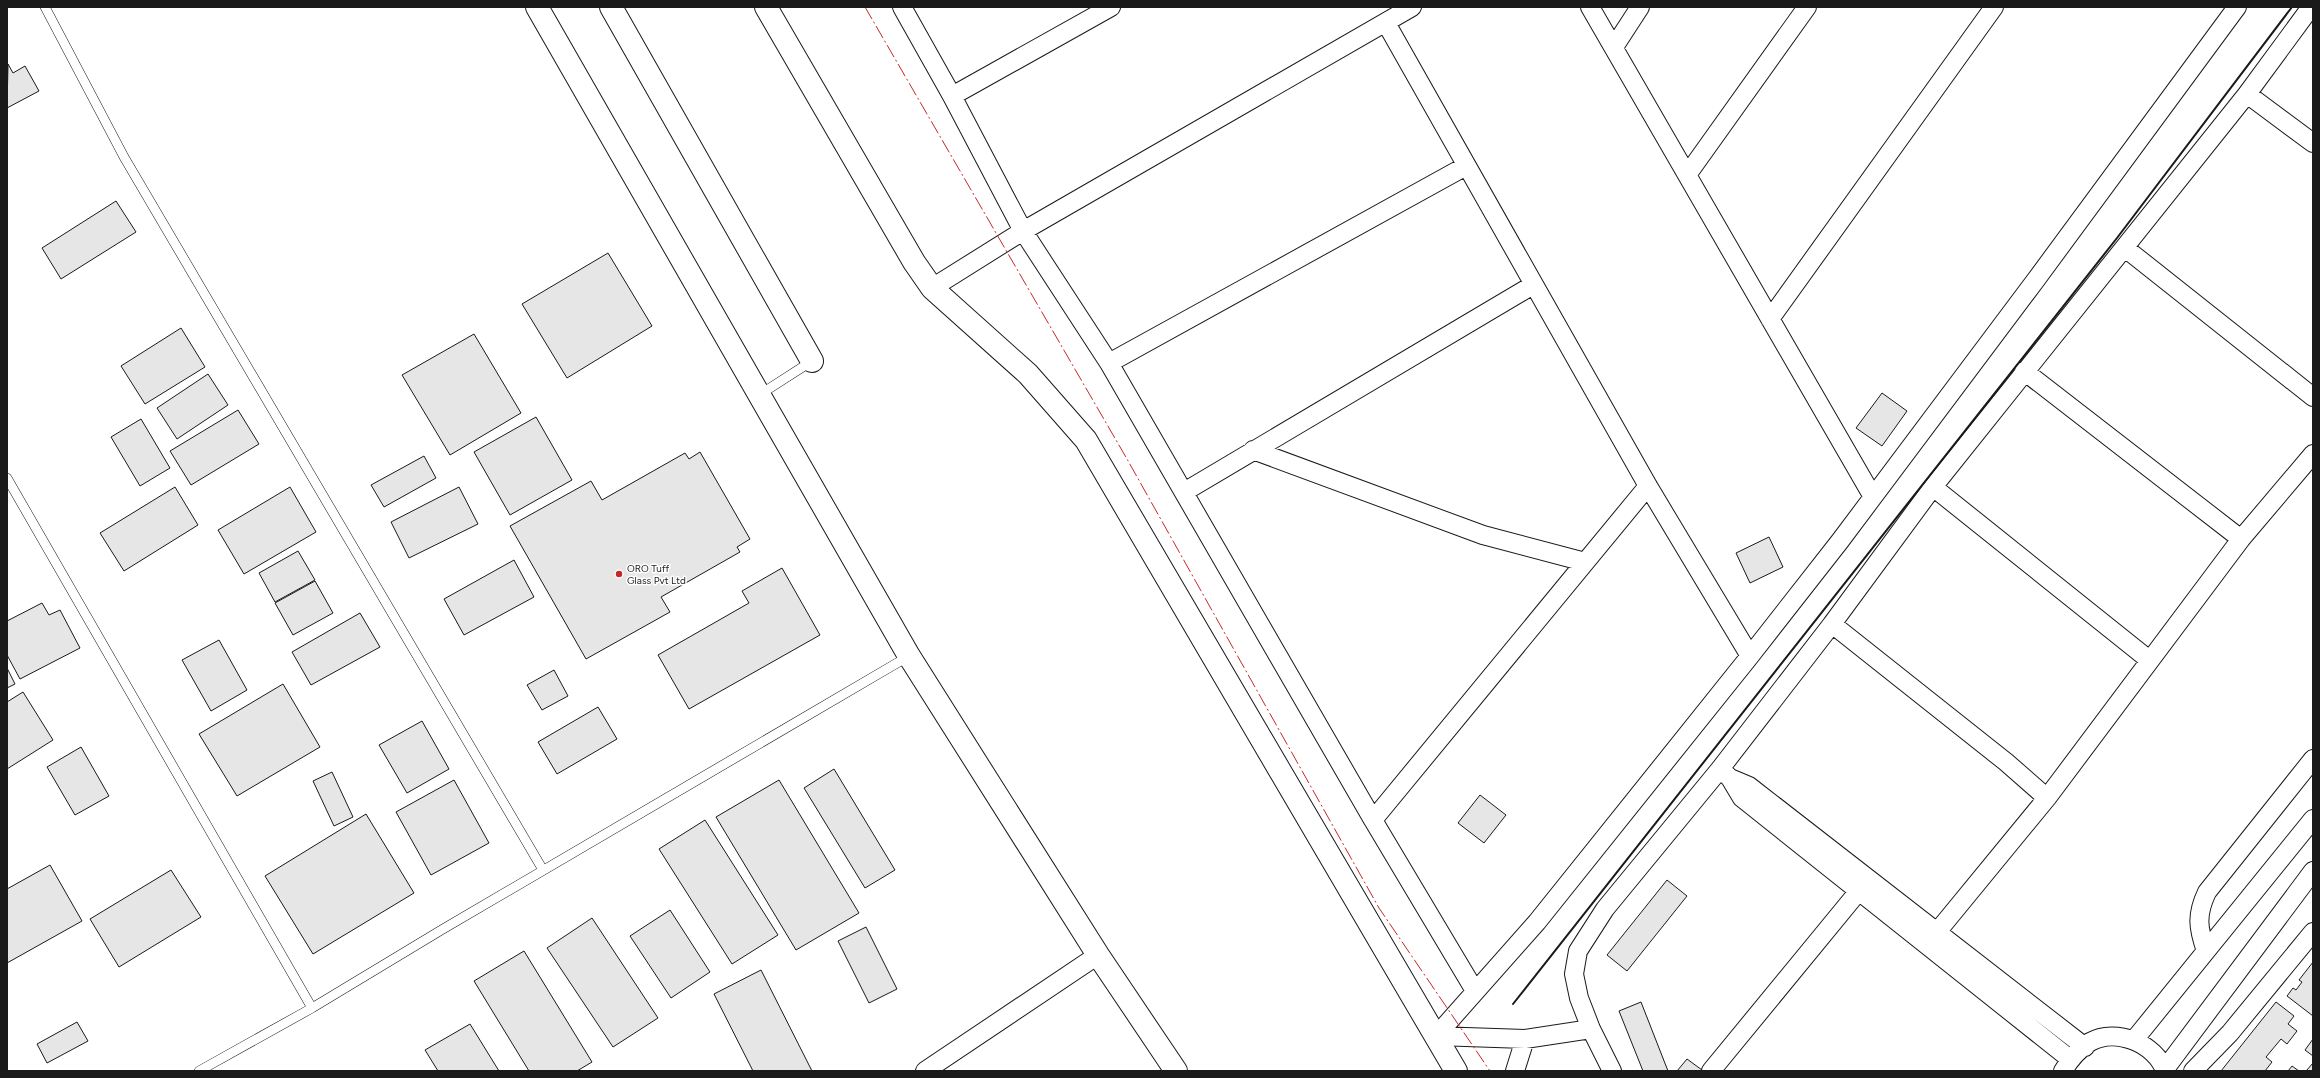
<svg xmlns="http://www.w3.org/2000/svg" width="2320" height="1078" viewBox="0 0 2320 1078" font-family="Figtree,sans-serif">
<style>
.building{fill:#e6e6e6;stroke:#1a1a1a}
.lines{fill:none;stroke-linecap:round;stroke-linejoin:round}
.service-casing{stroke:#1a1a1a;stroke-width:10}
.minor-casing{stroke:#1a1a1a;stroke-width:20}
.secondary-casing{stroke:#1a1a1a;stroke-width:24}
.service{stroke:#fff;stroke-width:9}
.minor{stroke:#fff;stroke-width:18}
.secondary{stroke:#fff;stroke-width:22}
.wall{stroke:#1a1a1a;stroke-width:2}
.power{stroke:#c62828;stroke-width:1;stroke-dasharray:14 3 2 3;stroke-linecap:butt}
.poi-dot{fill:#c62828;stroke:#fff;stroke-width:1.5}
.labels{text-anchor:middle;stroke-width:3;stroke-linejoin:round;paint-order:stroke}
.poi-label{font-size:10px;fill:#1a1a1a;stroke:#fff;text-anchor:start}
</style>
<rect width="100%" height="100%" fill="#fff"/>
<path class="building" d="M8 64 13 73 25 66 39 91 7 108Z
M116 201 136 232 61 279 42 248Z
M608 253 652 326 567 378 522 304Z
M181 328 205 367 145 404 121 366Z
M474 334 521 413 450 455 402 375Z
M208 374 228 405 177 439 157 408Z
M1882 393 1907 411 1882 446 1856 428Z
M238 410 259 444 191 485 170 451Z
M536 417 572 480 510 515 474 452Z
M141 419 170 468 140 486 111 437Z
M700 452 750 539 737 547 740 552 661 597 670 612 586 659 510 526 591 481 602 500 685 453 689 459Z
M424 456 436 478 384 507 371 485Z
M175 487 198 525 124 571 100 533Z
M290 487 316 532 244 574 218 530Z
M459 487 478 524 409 558 391 522Z
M1769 537 1783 567 1750 583 1736 553Z
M298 551 315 580 275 602 259 573Z
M514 560 534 597 464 635 444 599Z
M782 568 820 635 689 709 658 655 749 603 742 591Z
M315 581 333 613 293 635 275 603Z
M42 603 49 615 60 610 80 648 20 679 7 655V621Z
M360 613 380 647 311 685 292 652Z
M219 640 247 690 211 711 182 660Z
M7 668 15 684 7 688Z
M554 670 568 696 542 710 527 685Z
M283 684 320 747 237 796 199 734Z
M23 692 53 740 7 769V702Z
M598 707 617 739 557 774 538 742Z
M422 721 449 769 407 793 379 745Z
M81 747 109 796 75 815 47 767Z
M834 769 895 870 865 888 804 788Z
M332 772 353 817 334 826 313 781Z
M454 780 489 843 431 875 396 812Z
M779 780 859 913 796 950 716 817Z
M1480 795 1506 815 1484 843 1458 823Z
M366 814 414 893 313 954 265 876Z
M705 820 778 935 732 964 659 849Z
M50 865 82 921 7 963V889Z
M171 870 201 917 119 967 90 919Z
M1667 880 1687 896 1627 971 1607 955Z
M670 910 710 972 671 998 630 936Z
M592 918 658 1018 613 1047 547 948Z
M866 927 897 989 869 1003 838 941Z
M524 951 592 1062 577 1071H529L474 981Z
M2313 962V1016L2287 996 2293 988 2296 990 2302 982 2299 980Z
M761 970 812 1071H753L714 994Z
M1641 1002 1668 1071H1643L1619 1011Z
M2276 1002 2294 1016 2288 1024 2297 1031 2287 1044 2281 1039 2266 1057 2272 1062 2265 1071H2221Z
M77 1022 88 1041 47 1063 37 1044Z
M470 1024 499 1071H438L425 1050Z
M2313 1039V1056L2305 1050Z
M1687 1059 1702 1070V1071H1677Z
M2313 1063V1071H2306Z
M2292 1066 2299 1071H2288Z"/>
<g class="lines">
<defs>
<path id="service" d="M45 7 124 157 543 870
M759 395 812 361
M7 478 312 1008
M199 1071 312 1008 443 929 909 656"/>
<path id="minor" d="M902 7 952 96 1023 231 1109 363 1373 820 1648 486
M1590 7 1873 497
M1386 23 1648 486 1750 656
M1614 47 1640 7
M2247 94 2313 143
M952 96 1111 7
M1687 175 1807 7
M2125 248 2313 397
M932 288 1023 231 1412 7
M1770 319 1994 7
M1109 363 1466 166
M2024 371 2241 539
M1253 450 1483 535 1585 562
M1933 487 2148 659
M1184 492 1533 285
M1832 624 2006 762 2047 798
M1720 769 1730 778 1749 786 2085 1047
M1730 778 1742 798 2070 1059
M1373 820 1475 991
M1937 932 2047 798 2241 539 2313 454
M2206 951C2198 928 2196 915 2207 892L2313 759
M1436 1036 1537 922 1750 656 1840 541 2035 281 2237 7
M1436 1036 1525 1039 1591 1029
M2134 1040 2313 819
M2165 1069 2313 871
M925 1071 1098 955
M1515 1071 1525 1039
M1612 1071 1591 1029 1579 998 1574 974 1578 951 1605 909 1720 769 1832 624 1933 487 2247 94 2311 7
M1711 1071 1858 892
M2063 1071C2070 1059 2079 1049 2090 1042 2116 1027 2156 1044 2165 1071
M2193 1071 2230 1033 2313 932"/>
<path id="secondary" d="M537 7 909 656 1098 955 1176 1071
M611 7 812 361
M766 7 914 262 932 288 1028 374 1086 440 1456 1071"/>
</defs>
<use href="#service" class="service-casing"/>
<use href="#minor" class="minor-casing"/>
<use href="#secondary" class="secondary-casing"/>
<use href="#service" class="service"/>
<use href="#minor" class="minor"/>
<use href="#secondary" class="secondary"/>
<path class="wall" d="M1513 1004 2117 238 2292 7"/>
<path class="power" d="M865 7 1127 459 1379 908 1490 1071"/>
</g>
<circle class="poi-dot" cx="619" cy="574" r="4"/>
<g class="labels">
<g class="poi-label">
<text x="627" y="572">ORO Tuff<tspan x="627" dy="12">Glass Pvt Ltd</tspan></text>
</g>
</g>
<rect width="2320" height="1078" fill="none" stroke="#1a1a1a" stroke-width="16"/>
</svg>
